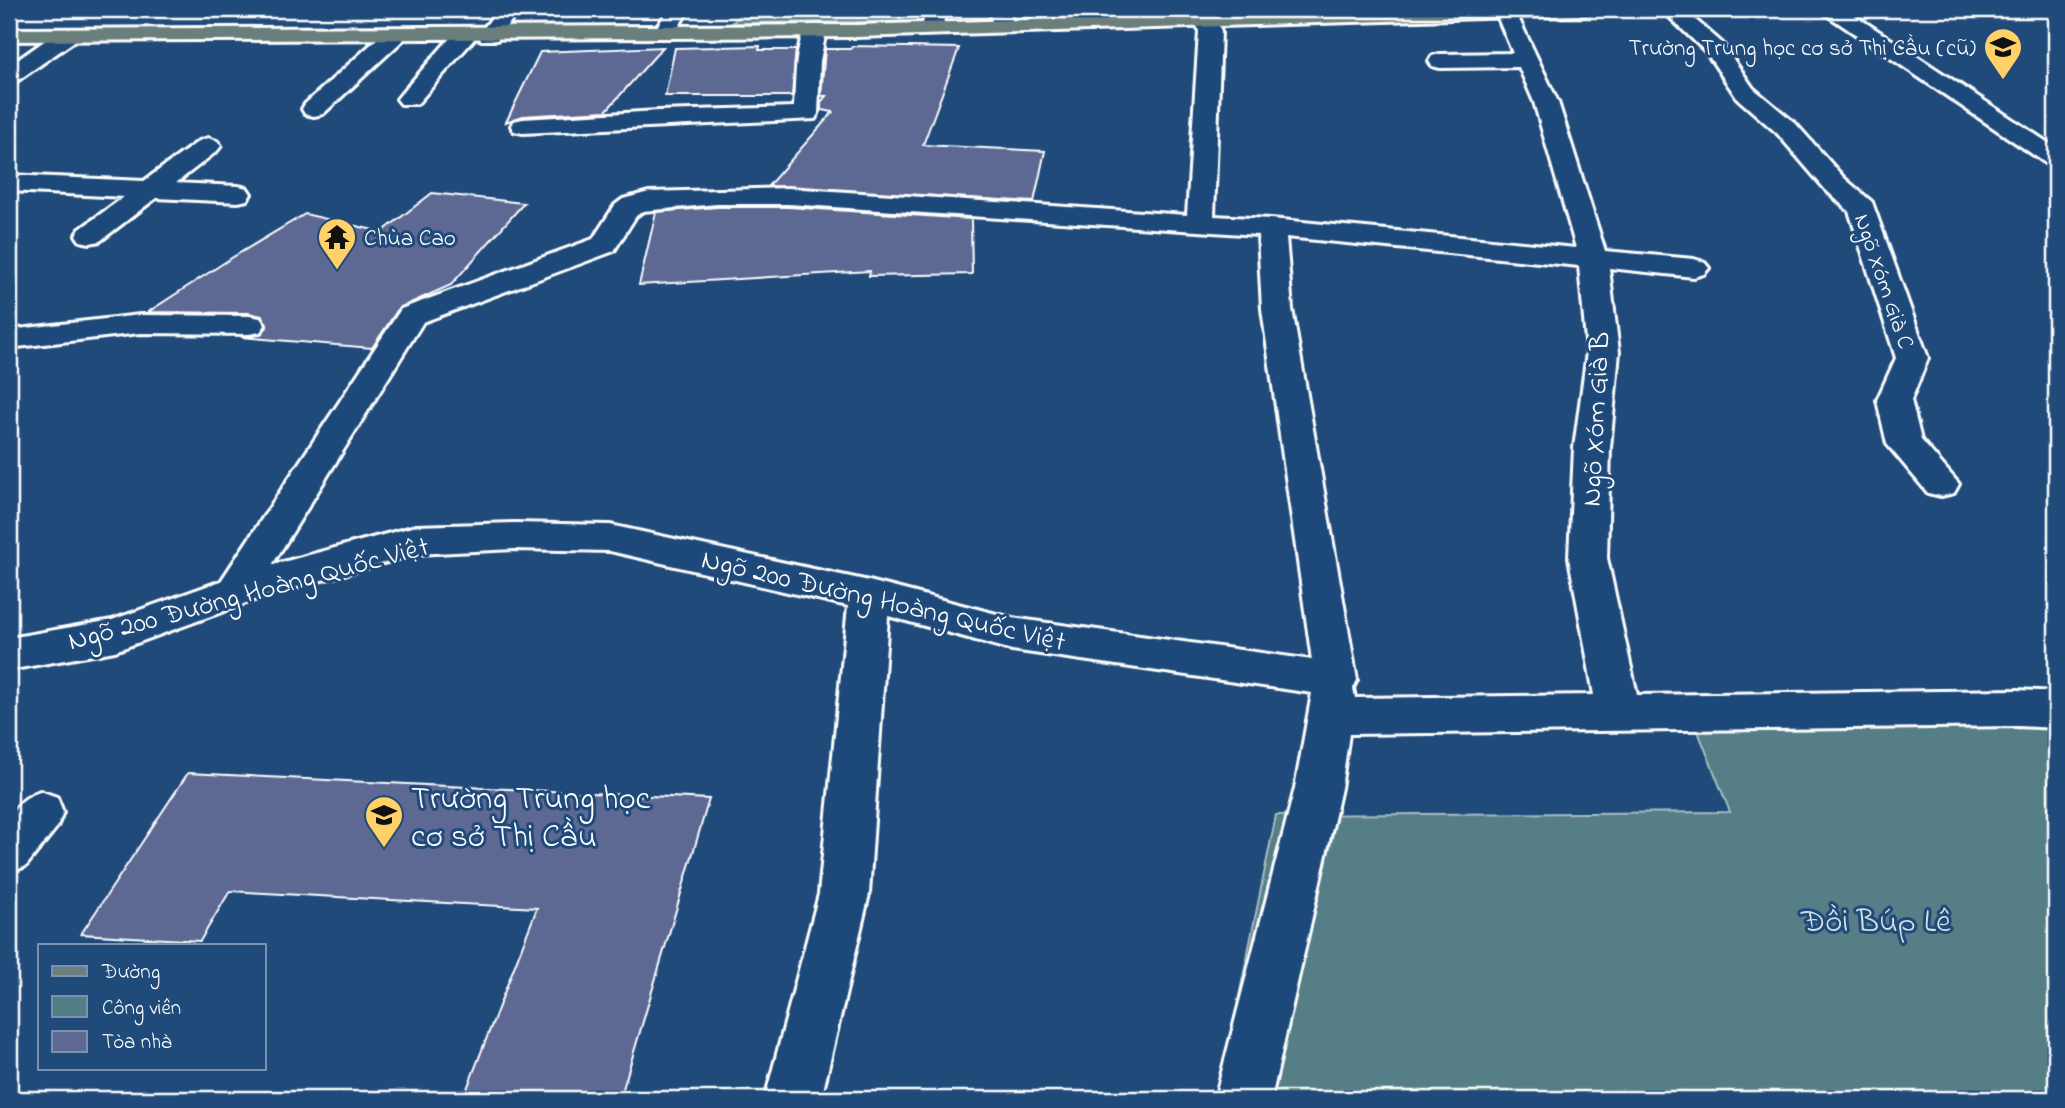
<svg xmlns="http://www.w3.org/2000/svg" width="2065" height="1108" viewBox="0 0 2065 1108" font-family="'Indie Flower',sans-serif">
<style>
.green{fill:#547e86;stroke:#aabec2;stroke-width:2}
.building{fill:#5d6993;stroke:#fff;stroke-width:2}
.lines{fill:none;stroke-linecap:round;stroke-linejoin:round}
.minor-casing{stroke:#fff;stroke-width:6}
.major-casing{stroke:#fff;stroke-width:6}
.minor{fill:#1f4a7a;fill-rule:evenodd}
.major{fill:#6b7f7c;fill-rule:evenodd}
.labels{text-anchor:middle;stroke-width:6;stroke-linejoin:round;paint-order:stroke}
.far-poi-label{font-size:23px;fill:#fff;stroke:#1f4a7a;text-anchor:end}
.far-street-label{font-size:23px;fill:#fff;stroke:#1f4a7a}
.street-label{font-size:28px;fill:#fff;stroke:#1f4a7a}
.near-poi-label{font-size:33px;fill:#fff;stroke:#1f4a7a;text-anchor:start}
.near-park-label{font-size:33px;fill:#d4dfe1;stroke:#1f4a7a}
</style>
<rect width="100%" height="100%" fill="#1f4a7a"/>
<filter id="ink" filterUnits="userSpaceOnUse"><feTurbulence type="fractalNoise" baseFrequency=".0143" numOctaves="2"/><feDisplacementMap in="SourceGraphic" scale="14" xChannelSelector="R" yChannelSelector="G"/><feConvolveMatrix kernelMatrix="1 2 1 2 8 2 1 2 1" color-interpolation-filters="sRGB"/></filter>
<g filter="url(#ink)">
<path class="green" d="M747 9H927L923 21 732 23Z
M1688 706 2056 719V1099H1218L1276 815 1730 812Z"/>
<path class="building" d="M760 46 759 50H796L792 96H665L675 48Z
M852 46 959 48 923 145 1045 151 1034 202 768 186 833 112 821 110V102L826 96H821L825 49H851Z
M663 47 606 111 523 116 506 122 540 52Z
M432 193 524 203 451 285 399 308 372 348 241 337 260 335 267 327 262 316 249 313 148 312 233 257 305 214 382 232Z
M717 207H788L971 219 972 274 869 276 870 271 639 285 656 212Z
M188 773 709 799 620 1099H463L537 908 230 891 200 941 81 934Z"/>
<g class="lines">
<defs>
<path id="minor" d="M499 9H520L497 40H481L478 35Z
M669 9H689L672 38H656L653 33Z
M926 9H946L941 34H925L922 29Z
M989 9H1009L1014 27 1011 32H995Z
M1193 9H1213L1221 32 1214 216 1271 219 1576 248 1534 102 1519 67 1440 68 1432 66 1429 61 1432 56 1440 54 1513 53 1495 11 1514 9 1558 102 1605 251 1694 259 1704 262 1709 268 1704 274 1694 277 1609 268 1619 352 1610 448 1607 558 1637 695 2017 690 2056 692V728L2017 726 1349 734 1341 788 1271 1099H1215L1295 788 1312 693 1012 650 888 616 869 894 821 1099H765L819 894 848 606 610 551 514 549 416 554 268 595 115 651 9 670V638L112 620 221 581 401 309 593 239 615 205 623 199 649 192 788 188 1187 215 1199 32ZM717 204H788L1258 235 1262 309 1312 660 1012 618 869 581 610 525 514 523 416 526 272 565 423 322 614 251 636 216 643 211ZM1286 237 1579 266 1587 352 1574 448 1569 558 1594 695 1355 698 1353 688 1357 680 1292 309Z
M1661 9H1683L1722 43 1753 88 1795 123 1844 178 1872 202 1928 358 1911 400 1921 440 1959 484 1954 493 1941 496 1928 493 1887 444 1877 400 1896 358 1849 211 1826 190 1777 133 1737 98 1706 52Z
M1821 9H1845L2056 148V167L2047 164 1824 13Z
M815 25 823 26 826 31 820 61 818 114 815 119 523 133 514 131 511 126 514 121 523 119 658 111 794 107C796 83 794 47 807 26Z
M396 28 404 29 407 34 404 39 323 114 314 116 305 114 302 109 305 104 388 29Z
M466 28 474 29 477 34 474 39 417 104H401L397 99 401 94 458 29Z
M68 29 76 30 79 35 76 40 17 81 9 83V66L60 30Z
M208 138 217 141 221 146 217 151 176 183 238 186 247 188 251 194 247 200 238 202 156 198 100 241 90 243 80 241 76 235 80 229 124 197 9 191V175L144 181 199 141Z
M140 315 249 316 260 318 265 325 260 332 249 334 140 333 9 348V330Z
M40 791 57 797 63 812 57 827 26 866 9 873C9 835 0 807 40 791Z"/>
<path id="major" d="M1384 9H1594L1591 13 1584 15 856 37 9 41V29L856 25Z"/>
</defs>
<use href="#minor" class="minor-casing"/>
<use href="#major" class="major-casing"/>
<use href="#minor" class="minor"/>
<use href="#major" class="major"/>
</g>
</g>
<defs>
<symbol id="school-pin" viewBox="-11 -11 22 30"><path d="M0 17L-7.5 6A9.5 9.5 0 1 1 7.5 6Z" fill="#ffd166" stroke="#1f4a7a"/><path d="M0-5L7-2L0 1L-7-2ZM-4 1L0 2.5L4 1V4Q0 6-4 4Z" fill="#111"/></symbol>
<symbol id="temple-pin" viewBox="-11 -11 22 30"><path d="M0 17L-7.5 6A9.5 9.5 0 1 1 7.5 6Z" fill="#ffd166" stroke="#1f4a7a"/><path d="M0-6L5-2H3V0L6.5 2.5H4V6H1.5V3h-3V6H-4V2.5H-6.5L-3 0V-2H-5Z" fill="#111"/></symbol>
</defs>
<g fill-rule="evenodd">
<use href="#school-pin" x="1981" y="25" width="44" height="60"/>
<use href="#temple-pin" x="315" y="215" width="44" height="60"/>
<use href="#school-pin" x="362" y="793" width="44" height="60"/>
</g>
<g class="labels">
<g class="far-poi-label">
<text x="1976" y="55">Trường Trung học cơ sở Thị Cầu (cũ)</text>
<text x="364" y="245" text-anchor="start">Chùa Cao</text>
</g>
<g class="far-street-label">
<text transform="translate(1885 281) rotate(71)" y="8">Ngõ Xóm Già C</text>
</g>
<g class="street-label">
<text transform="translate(1594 419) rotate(-87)" y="10">Ngõ Xóm Già B</text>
<text transform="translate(248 592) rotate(-15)" y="10">Ngõ 200 Đường Hoàng Quốc Việt</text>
<text transform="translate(884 599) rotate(13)" y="10">Ngõ 200 Đường Hoàng Quốc Việt</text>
</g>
<g class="near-poi-label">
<text x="411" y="808">Trường Trung học<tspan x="411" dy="38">cơ sở Thị Cầu</tspan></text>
</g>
<g class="near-park-label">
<text x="1876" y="931">Đồi Búp Lê</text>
</g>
</g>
<rect width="2065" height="1108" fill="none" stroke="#1f4a7a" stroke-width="35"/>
<rect x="18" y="18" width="2030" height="1073" fill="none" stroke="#fff" stroke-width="2.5" filter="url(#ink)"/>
<rect x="38" y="944" width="228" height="126" fill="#1f4a7a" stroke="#7992af" stroke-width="2"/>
<rect x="52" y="966" width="35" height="10" fill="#6b7f7c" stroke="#7992af" stroke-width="2"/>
<text x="102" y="978" font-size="21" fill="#ffffff">Đường</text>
<rect x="52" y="996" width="35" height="21" fill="#547e86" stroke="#7992af" stroke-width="2"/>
<text x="102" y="1014" font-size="21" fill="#ffffff">Công viên</text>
<rect x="52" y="1031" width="35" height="21" fill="#5d6993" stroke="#7992af" stroke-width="2"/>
<text x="102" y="1048" font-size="21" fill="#ffffff">Tòa nhà</text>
</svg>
